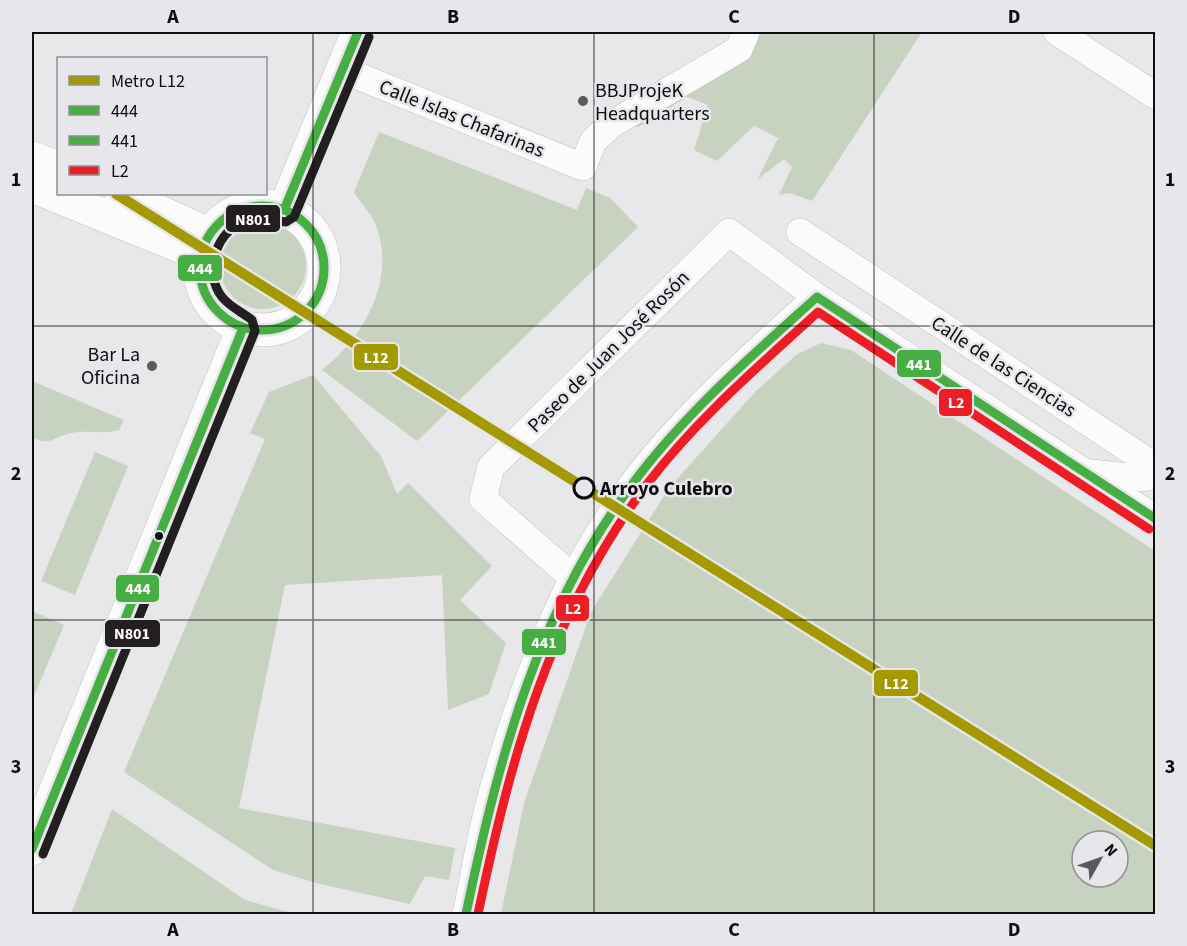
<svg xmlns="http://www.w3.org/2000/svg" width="1187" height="946" viewBox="0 0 1187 946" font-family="'Source Sans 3',sans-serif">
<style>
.green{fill:#c8d2c0;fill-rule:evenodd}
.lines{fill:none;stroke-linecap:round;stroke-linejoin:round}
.minor-casing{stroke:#c2c2c3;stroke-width:28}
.tertiary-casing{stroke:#c2c2c3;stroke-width:34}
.primary-casing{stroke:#c2c2c3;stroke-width:34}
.minor{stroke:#fcfbfc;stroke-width:27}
.tertiary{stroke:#fcfbfc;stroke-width:33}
.primary{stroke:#fcfbfc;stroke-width:33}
.bus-1-casing{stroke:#e7e6ea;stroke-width:14}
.bus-2-casing{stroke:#e7e6ea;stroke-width:14}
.bus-3-casing{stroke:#e7e6ea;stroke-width:14}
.bus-4-casing{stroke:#e7e6ea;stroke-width:14}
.bus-1{stroke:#47ae44;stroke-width:9}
.bus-2{stroke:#47ae44;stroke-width:9}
.bus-3{stroke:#ee1c25;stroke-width:9}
.bus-4{stroke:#231f20;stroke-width:9}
.metro-1-casing{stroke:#e7e6ea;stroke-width:15}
.metro-1{stroke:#a49a00;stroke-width:10}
.grid{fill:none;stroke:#0e0d0f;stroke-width:1.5;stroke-opacity:0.55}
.poi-dot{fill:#5a595b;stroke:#e7e6ea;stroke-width:2}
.stop-dot{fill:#e7e6ea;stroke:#0e0d0f;stroke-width:3}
.bus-dot{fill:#0e0d0f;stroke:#e7e6ea;stroke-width:2}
.labels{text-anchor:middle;stroke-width:5;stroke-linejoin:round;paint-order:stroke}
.poi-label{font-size:20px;fill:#0e0d0f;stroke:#e7e6ea;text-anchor:start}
.street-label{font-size:20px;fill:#0e0d0f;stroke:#e7e6ea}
.stop-label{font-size:20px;font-weight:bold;fill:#0e0d0f;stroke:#e7e6ea;text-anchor:start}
.line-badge{stroke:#e7e6ea;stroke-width:2}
.badge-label{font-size:16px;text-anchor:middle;font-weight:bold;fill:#fff}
.neatline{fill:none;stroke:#0e0d0f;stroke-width:2}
.grid-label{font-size:20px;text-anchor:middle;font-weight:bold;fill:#0e0d0f}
</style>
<rect width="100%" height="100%" fill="#e8e7e9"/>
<path class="green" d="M760 32H922L812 201 790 193 779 195 792 167 784 159 757 180 778 138 754 126 717 161 694 150 708 105 687 97 638 127 632 124 750 56Z
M379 132 577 210 586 188 610 198 638 227 417 441 322 370C364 338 398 277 375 223 370 213 360 202 354 192Z
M220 266a43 43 0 1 1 86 0a43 43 0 1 1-86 0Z
M821 343 851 350 1155 551V914H501L524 803 591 612 669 488 755 392 796 355ZM1082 841H1118V877H1082Z
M313 375 381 456 397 494 408 483 492 566 460 600 506 643 489 694 448 710 442 575 285 585 239 808 455 848 449 880 425 876 410 904 316 883 273 870 124 772 265 439 250 433 269 392Z
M32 381 124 420 119 430C101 435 84 429 67 434 50 439 52 445 32 438Z
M95 452 128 466 75 595 41 581Z
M32 611 64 625 32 701Z
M112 809 245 900 295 914H71Z"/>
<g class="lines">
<defs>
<path id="minor" d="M1057 32 1156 96
M343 70 583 167 593 141 612 124 739 49 746 32
M800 232 1156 467
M1091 473 1136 478 1156 476
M572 577 483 499 491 467 729 232 817 297 1156 519
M466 914C475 873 481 830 493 790 525 677 567 567 640 474 692 408 755 353 817 297"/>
<path id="tertiary" d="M200 268a62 62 0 1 1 124 0a62 62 0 1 1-124 0Z
M284 210 358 32
M32 849 243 328"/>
<path id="primary" d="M32 158 58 168
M32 186 202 255
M121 194 210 235"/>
</defs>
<use href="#minor" class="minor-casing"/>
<use href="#tertiary" class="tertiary-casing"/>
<use href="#primary" class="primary-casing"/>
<use href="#minor" class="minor"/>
<use href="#tertiary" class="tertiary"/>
<use href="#primary" class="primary"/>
<defs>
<path id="bus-1" d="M200 268a62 62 0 1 1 124 0a62 62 0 1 1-124 0Z
M284 210 358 32
M32 849 243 328"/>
<path id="bus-2" d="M466 914C499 756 539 603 640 474 691 408 755 353 817 297L1156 519"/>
<path id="bus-3" d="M478 914C511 757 549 614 648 483 697 419 759 366 818 312L1149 529"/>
<path id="bus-4" d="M43 854 255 331 252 320C242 312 230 307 222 297 202 272 217 228 248 220 261 216 273 221 286 222L294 217 369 37"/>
</defs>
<use href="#bus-1" class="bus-1-casing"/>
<use href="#bus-2" class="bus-2-casing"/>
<use href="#bus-3" class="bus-3-casing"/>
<use href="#bus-4" class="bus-4-casing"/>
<use href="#bus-1" class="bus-1"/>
<use href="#bus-2" class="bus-2"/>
<use href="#bus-3" class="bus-3"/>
<use href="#bus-4" class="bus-4"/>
<defs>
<path id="metro-1" d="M116 194 1156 846"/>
</defs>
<use href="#metro-1" class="metro-1-casing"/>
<use href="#metro-1" class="metro-1"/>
</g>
<path class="grid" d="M313 32V914M594 32V914M874 32V914M32 326H1156M32 620H1156"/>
<g class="poi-dot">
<circle cx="583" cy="101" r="6"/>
<circle cx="152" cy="366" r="6"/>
</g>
<circle class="stop-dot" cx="584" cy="488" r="10"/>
<circle class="bus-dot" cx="159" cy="536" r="5"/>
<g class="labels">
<g class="poi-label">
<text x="595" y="97">BBJProjeK<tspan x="595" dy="23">Headquarters</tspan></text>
<text x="140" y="361" text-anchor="end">Bar La<tspan x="140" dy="23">Oficina</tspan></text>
</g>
<g class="street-label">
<text transform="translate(462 118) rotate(22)" y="7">Calle Islas Chafarinas</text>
<text transform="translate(608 351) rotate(-45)" y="7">Paseo de Juan José Rosón</text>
<text transform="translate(1004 366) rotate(33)" y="7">Calle de las Ciencias</text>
</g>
<g class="stop-label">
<text x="600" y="495">Arroyo Culebro</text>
</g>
</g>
<g class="line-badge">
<rect x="225" y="204" width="56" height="29" rx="6" fill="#231f20"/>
<rect x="177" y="254" width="46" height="28" rx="6" fill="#47ae44"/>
<rect x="353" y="343" width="46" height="28" rx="6" fill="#a49a00"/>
<rect x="896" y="349" width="46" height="29" rx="6" fill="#47ae44"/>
<rect x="938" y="388" width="35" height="29" rx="6" fill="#ee1c25"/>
<rect x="115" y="574" width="45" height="29" rx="6" fill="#47ae44"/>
<rect x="555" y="594" width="35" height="28" rx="6" fill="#ee1c25"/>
<rect x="104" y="619" width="57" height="29" rx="6" fill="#231f20"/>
<rect x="521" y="628" width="46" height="28" rx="6" fill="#47ae44"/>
<rect x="873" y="669" width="46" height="28" rx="6" fill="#a49a00"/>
</g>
<g class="badge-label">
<text x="253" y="225">N801</text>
<text x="200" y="274">444</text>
<text x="376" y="363">L12</text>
<text x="919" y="370">441</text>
<text x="956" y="408">L2</text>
<text x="138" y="594">444</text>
<text x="573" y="614">L2</text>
<text x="132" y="639">N801</text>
<text x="544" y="648">441</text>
<text x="896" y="689">L12</text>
</g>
<rect width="1187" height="946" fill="none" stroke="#e7e6ea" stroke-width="66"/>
<rect x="57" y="57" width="210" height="138" fill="#e7e6ea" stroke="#908f92" stroke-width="1.5"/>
<rect x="69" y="76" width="30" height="9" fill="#a49a00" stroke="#908f92" stroke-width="1.5"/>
<text x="111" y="87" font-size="18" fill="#0e0d0f">Metro L12</text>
<rect x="69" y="106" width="30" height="9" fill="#47ae44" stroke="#908f92" stroke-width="1.5"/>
<text x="111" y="117" font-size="18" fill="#0e0d0f">444</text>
<rect x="69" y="136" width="30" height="9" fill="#47ae44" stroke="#908f92" stroke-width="1.5"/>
<text x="111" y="147" font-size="18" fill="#0e0d0f">441</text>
<rect x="69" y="166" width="30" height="9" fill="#ee1c25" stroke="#908f92" stroke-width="1.5"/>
<text x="111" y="177" font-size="18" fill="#0e0d0f">L2</text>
<g transform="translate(1100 859) rotate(50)"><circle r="28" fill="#e7e6ea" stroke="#908f92" stroke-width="1.5"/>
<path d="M0-4.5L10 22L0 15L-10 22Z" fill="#5a595b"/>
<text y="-9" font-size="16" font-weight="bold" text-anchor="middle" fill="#0e0d0f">N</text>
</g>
<rect x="33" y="33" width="1121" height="880" class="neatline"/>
<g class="grid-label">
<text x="173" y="23">A</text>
<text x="453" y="23">B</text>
<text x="734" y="23">C</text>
<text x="1014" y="23">D</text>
<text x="16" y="186">1</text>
<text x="1170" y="186">1</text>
<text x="16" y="480">2</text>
<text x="1170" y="480">2</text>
<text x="16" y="773">3</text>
<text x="1170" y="773">3</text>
<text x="173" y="936">A</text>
<text x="453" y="936">B</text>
<text x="734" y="936">C</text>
<text x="1014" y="936">D</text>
</g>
</svg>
